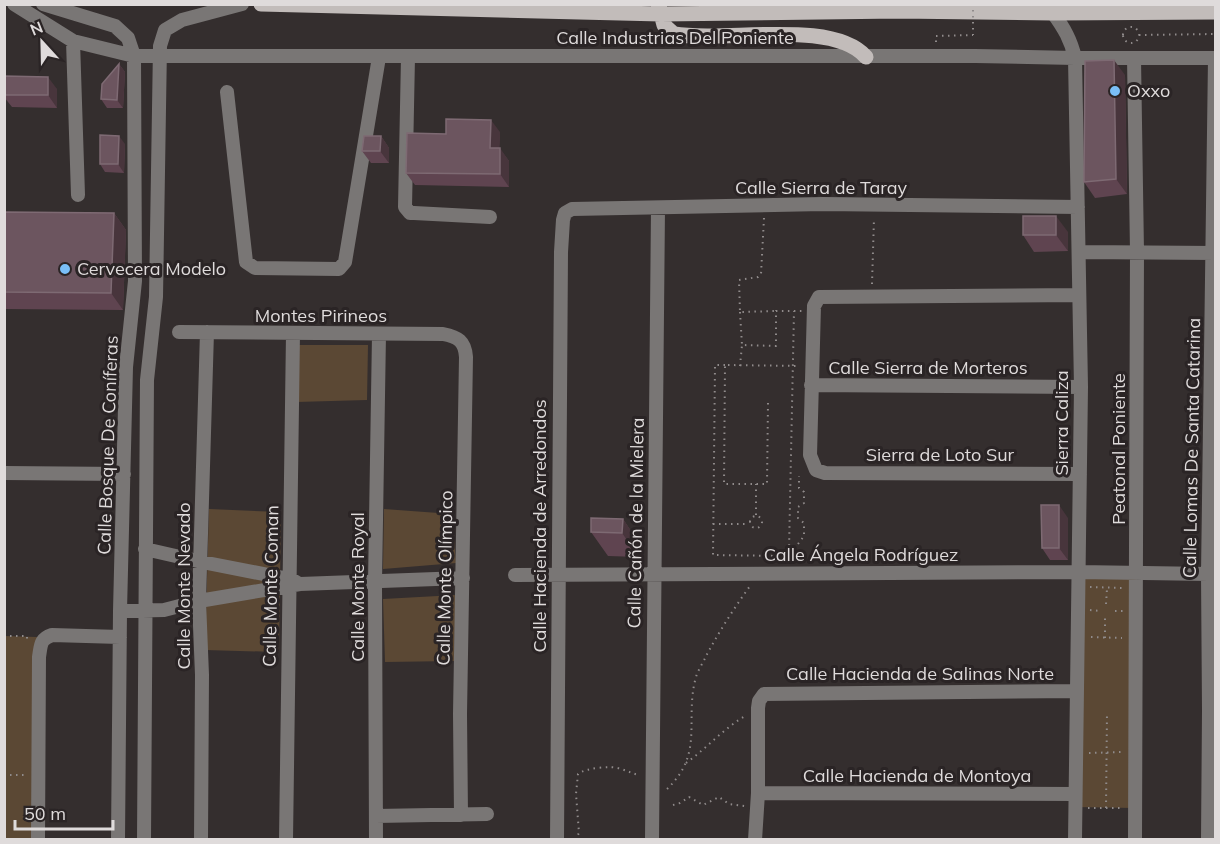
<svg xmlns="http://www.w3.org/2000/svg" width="1220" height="844" viewBox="0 0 1220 844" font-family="Mulish,sans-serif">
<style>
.green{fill:#5b4834}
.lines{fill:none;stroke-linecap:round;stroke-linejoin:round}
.path{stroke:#908b8b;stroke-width:2;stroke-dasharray:1.5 4.5;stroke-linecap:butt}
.minor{stroke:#797675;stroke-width:14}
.major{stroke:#c2bcba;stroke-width:15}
.path-bridge{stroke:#908b8b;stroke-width:2;stroke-dasharray:1.5 4.5;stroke-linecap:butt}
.wall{fill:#5f4450}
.shaded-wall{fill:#48353c}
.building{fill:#6c555f;stroke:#7e6a73;stroke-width:1.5}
.poi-dot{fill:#7abff8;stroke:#2a2425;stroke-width:2}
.labels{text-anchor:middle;stroke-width:6;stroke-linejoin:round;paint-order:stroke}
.street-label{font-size:18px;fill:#dfdbdb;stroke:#2a2425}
.poi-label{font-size:18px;fill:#dfdbdb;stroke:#2a2425;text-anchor:start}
</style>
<rect width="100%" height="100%" fill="#342e2e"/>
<path class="green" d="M297 345H368L367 400 296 402Z
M209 509 281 512 279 652 205 650Z
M384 509 452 514 456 563 383 569Z
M1076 569 1137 570 1134 808 1073 807Z
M456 595 454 661 385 662 383 599Z
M5 636 37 637 34 839 5 840Z"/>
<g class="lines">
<path class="path" d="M1123 35a8 8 0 1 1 16 0a8 8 0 1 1-16 0Z
M1139 35 1216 34
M936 42V36L973 35
M764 218 761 274 758 277 739 280 740 312 776 311
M872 284 874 218
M740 312 742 345
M725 365H715L713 555 780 556 789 550 794 311
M740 366 742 345 776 346V311H802
M768 403 767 484H724L725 365 800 366
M756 515V484
M750 522a6 6 0 1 1 12 0a6 6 0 1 1-12 0Z
M713 524H749
M798 544 804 536V523L798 518V507L804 503V492L799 488V476
M1090 587 1123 588
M1106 604 1107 589
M1090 610 1100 611
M1115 611H1124
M4 636H27V642
M1091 637 1122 638
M1105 638V618
M1089 753 1122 752
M686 763C707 748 723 729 745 716
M4 775H26
M667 789C705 753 684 719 696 677 698 670 703 663 706 656 719 632 734 608 750 586
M673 805 680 803 689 797 703 805 719 797 729 804 745 806
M1088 808H1121
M1106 808 1107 712
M575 840 579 833 576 794 578 774C585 768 612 765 621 769 628 771 633 774 640 775"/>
<path class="minor" d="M14 4 73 41 78 195
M43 4 115 26 128 38 134 56 135 281 126 367 120 611 118 840
M1053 13C1064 28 1071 40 1075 58L1081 387 1075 840
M73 41 134 56H975L1075 58H1216
M408 57 405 207 410 213H414L490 217
M1134 58 1137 252 1135 840
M227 92 246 262 255 268 339 269 345 262 379 57
M1079 252 1216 253
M1079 295 819 297 814 306 810 455 816 470 825 473 1080 474
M179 332 443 334C458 337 465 341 466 357L460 714 461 815
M811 385 1081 387
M4 473 124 474
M145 549 202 562 289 579 296 582
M515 575 1079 572 1208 574
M120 611 164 610 199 601 300 584 463 578
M758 793 1075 794
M376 816 487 814
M38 840 39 657C41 645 40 639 52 635L120 637
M144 840 147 380 156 297 160 46 165 30 182 20 242 4
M201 840 202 675 199 601 207 332
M286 840 293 333
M376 840 375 583 379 334
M557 840 561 252 563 220 565 213 572 209 823 204 1078 207
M652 840 658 208
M755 840 758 793V708L759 701 764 694 1077 691
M1208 840 1209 711 1208 574 1215 58"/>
<path class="major" d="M261 4 661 14 899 11 1053 13 1216 12
M659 6 664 25 674 34C723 43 832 18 866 57"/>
<path class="path-bridge" d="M973 4V35"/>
</g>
<path class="wall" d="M119 64 125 72 123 108H107L101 99Z
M1125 75 1127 194 1095 198 1084 182Z
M4 76 57 89V108L12 107 4 97Z
M500 132 499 148 509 161V187L415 185 406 173 446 134Z
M381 136 389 148V163H371L362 151Z
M125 144 124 173 105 172 100 164Z
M4 212 114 213 126 230 123 310 4 309Z
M1068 232V251L1034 252 1023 235Z
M1068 518V560H1050L1042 548Z
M623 519 639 543V557L608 556 591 532Z"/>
<path class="shaded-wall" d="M1114 60 1125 75 1127 194 1116 179Z
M119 64 125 72 123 108 117 100Z
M48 77 57 89V108L48 95Z
M491 120 500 132 499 161 490 148Z
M119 136 125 144 124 173 118 164Z
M381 136 389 148V163L380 151Z
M500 148 509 161V187L500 174Z
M114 213 126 230 123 310 111 293Z
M1056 216 1068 232V251L1056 235Z
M1059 505 1068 518V560L1059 548Z
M623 519 639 543V557L622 533Z"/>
<path class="building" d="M1114 60 1116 179 1084 182 1085 61Z
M119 64 117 100 101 99 102 84Z
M4 76 48 77V95H4Z
M446 119 491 120 490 148H500V174L406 173 407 133 446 134Z
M100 135 119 136 118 164H100Z
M364 136H381L380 151H362Z
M4 212 114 213 111 293 4 292Z
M1023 216H1056V235H1023Z
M1041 505H1059V548H1042Z
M591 518 623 519 622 533 591 532Z"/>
<g class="poi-dot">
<circle cx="1115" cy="91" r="6"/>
<circle cx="65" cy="269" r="6"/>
</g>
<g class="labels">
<g class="street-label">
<text x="675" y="44">Calle Industrias Del Poniente</text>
<text x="821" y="194">Calle Sierra de Taray</text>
<text x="321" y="322">Montes Pirineos</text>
<text x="928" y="374">Calle Sierra de Morteros</text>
<text transform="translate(1062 423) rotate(-90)" y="6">Sierra Caliza</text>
<text transform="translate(108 445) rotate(-88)" y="6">Calle Bosque De Coníferas</text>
<text transform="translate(1192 448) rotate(-89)" y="6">Calle Lomas De Santa Catarina</text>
<text transform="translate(1119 449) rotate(-90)" y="6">Peatonal Poniente</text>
<text x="940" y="461">Sierra de Loto Sur</text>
<text transform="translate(636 523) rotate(-89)" y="6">Calle Cañón de la Mielera</text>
<text transform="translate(540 526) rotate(-90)" y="6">Calle Hacienda de Arredondos</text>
<text x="861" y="561">Calle Ángela Rodríguez</text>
<text transform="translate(445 578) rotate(-89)" y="6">Calle Monte Olímpico</text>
<text transform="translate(184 586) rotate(-90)" y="6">Calle Monte Nevado</text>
<text transform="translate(271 586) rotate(-89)" y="6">Calle Monte Coman</text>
<text transform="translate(358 587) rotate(-90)" y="6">Calle Monte Royal</text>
<text x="920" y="680">Calle Hacienda de Salinas Norte</text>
<text x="917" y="782">Calle Hacienda de Montoya</text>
</g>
<g class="poi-label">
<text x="1127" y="97">Oxxo</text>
<text x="77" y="275">Cervecera Modelo</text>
</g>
</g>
<rect width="1220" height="844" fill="none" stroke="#dfdbdb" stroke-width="12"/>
<g transform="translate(42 42) rotate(338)" stroke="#2a2425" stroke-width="4.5" paint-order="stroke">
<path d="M0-4.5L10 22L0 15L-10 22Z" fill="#dfdbdb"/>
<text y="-9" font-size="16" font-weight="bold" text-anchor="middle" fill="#dfdbdb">N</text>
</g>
<path d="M15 820v9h98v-9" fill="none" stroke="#dfdbdb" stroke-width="3"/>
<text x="24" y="820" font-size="18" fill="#dfdbdb" stroke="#2a2425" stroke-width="4.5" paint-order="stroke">50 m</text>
</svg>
